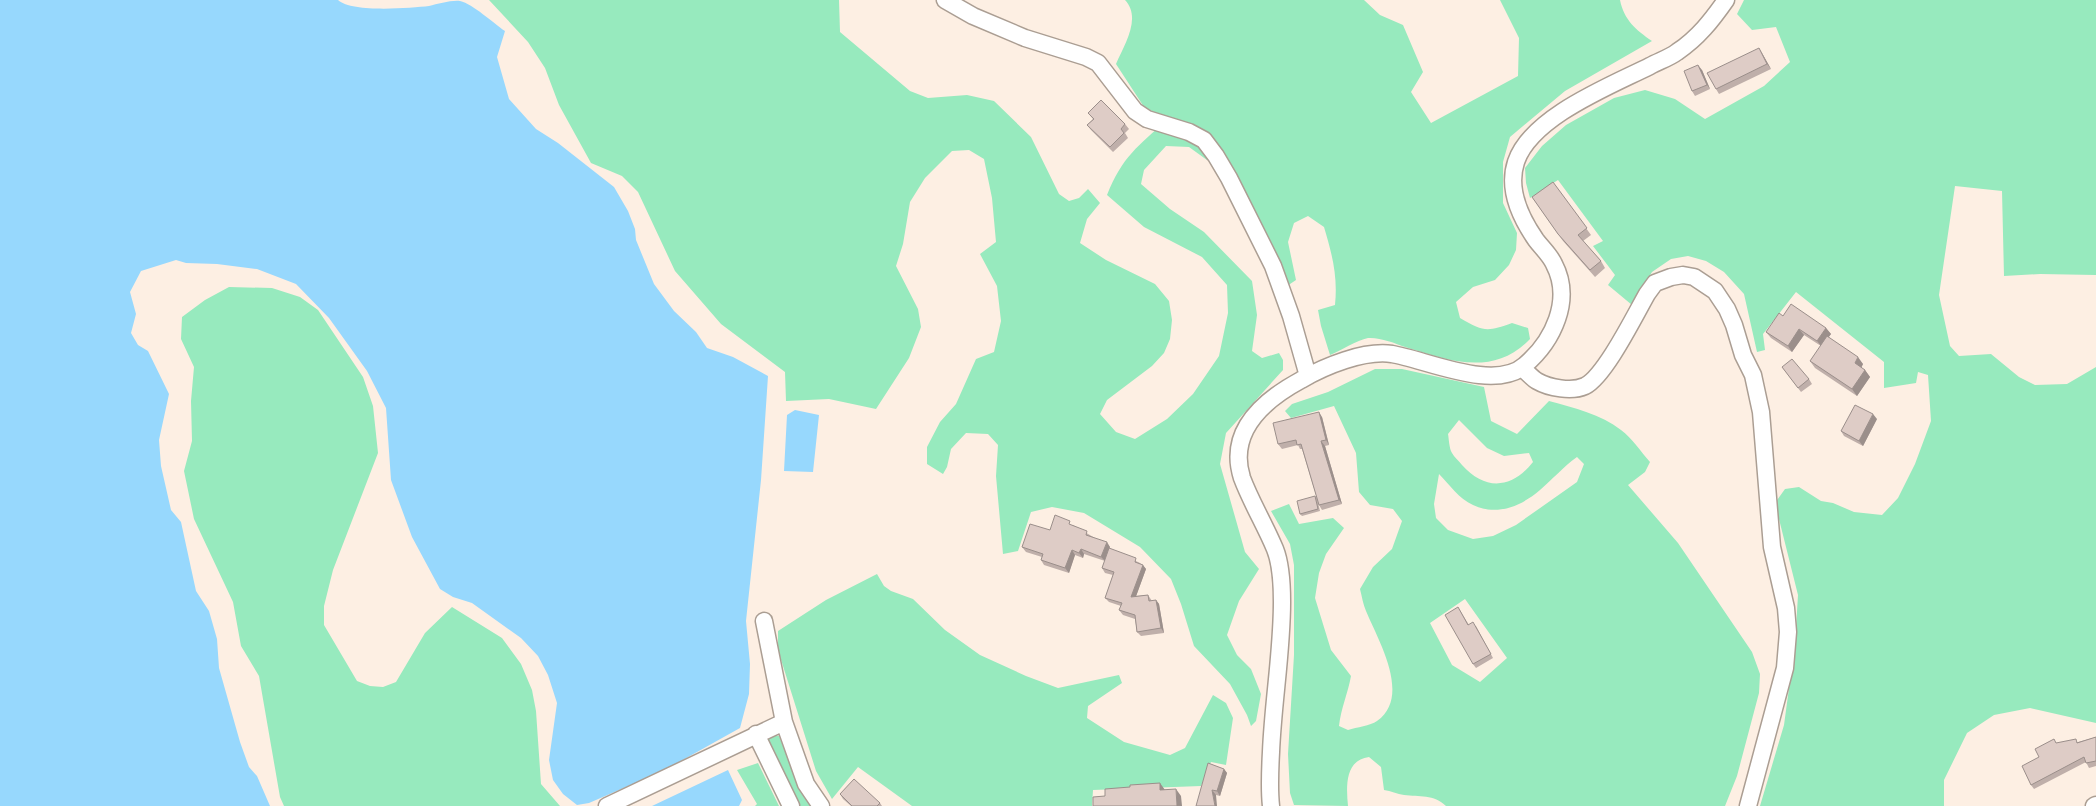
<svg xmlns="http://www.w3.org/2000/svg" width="2096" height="806" viewBox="0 0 2096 806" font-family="'Noto Sans',sans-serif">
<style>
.green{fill:#97eabe;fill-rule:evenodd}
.water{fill:#97d8fd}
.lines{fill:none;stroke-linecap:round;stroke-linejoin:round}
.minor-casing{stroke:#ab9e93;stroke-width:19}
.minor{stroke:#fff;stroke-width:16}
.wall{fill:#bfafaa}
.shaded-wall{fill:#9b8f8b}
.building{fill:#deccc6;stroke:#9b8f8b}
</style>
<rect width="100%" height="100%" fill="#fdefe3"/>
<path class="green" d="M489 0H839L840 32 910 91 928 98 967 95 994 101 1031 137 1059 194 1069 201 1079 198 1088 189 1100 203 1087 219 1080 243 1106 260 1155 284 1169 301 1172 320 1170 339 1164 353 1152 366 1107 400 1100 414 1116 432 1135 439 1167 419 1193 394 1219 356 1228 313 1227 285 1202 257 1144 227 1107 195C1122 157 1138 146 1168 119L1144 107 1116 64C1124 45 1142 18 1125 0H1364L1380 15 1403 25 1423 72 1411 92 1431 123 1518 76 1519 38 1500 0H1620C1624 20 1636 30 1652 41L1565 91 1510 137 1503 162V203L1517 233 1516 250 1509 265 1495 280 1473 287 1456 302 1460 318C1484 332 1487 332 1512 323L1528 328 1530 339C1493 377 1450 361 1405 347 1395 343 1379 337 1368 338 1357 340 1340 351 1330 355L1321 326 1318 310 1335 305C1338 276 1332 254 1324 227L1308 216 1294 223 1288 242 1296 280 1287 286 1247 195 1221 148 1207 160 1189 147 1166 146 1144 170 1141 184 1170 209 1204 232 1252 281 1257 315 1252 351 1262 358 1279 353 1283 360V370L1226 433 1220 464 1245 552 1259 569 1239 601 1227 635 1237 655 1251 669 1261 694 1256 721 1251 726 1247 715 1230 684 1194 646 1181 604 1171 579 1140 547 1084 513 1052 507 1031 512 1018 551 1003 554 996 476 998 445 988 434 966 433 951 449 947 467 943 474 927 464V447L940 422 956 404 976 359 994 352 1001 321 997 286 980 254 996 242 992 198 984 159 969 150 952 151 925 178 910 202 903 244 896 266 918 309 921 327 909 358 876 409 829 399 786 401 785 372 721 324 675 271 638 192 622 176 591 163 559 105 545 68 528 42Z
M1744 0H2096V275L2040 274 2004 276 2002 191 1955 186 1939 295 1950 346 1959 356 1991 354 2019 377 2035 385 2067 384 2096 367V723L2030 708 1994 715 1967 733 1944 780V806H1760L1784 725 1795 644 1798 595 1775 503 1785 489 1799 487 1821 501 1833 503 1854 512 1882 515 1898 498 1915 464 1931 421 1928 375 1918 372 1916 383 1884 388V362L1796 292 1763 334 1765 350 1757 352 1744 294 1724 272 1706 261 1688 256 1671 259 1652 272 1632 305 1608 285 1615 275 1593 246 1603 241 1558 180 1530 198 1526 183 1525 168 1542 146 1566 125 1614 98 1645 90 1675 99 1705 119 1764 86 1790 62 1776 27 1752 30 1737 14Z
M229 287 272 288 300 297 318 310 363 377 373 406 378 453 333 570 324 606V625L357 681 370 686 383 687 396 682 425 633 452 607 502 638 521 664 532 690 536 711 541 784 560 806H284L280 797 259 676 241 646 233 602 194 519 184 471 192 441 191 401 194 367 181 339 182 317 205 300Z
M1375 369H1402L1484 387 1491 421 1517 434 1549 401C1574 408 1601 414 1621 430 1632 438 1641 452 1650 462L1645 472 1628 485 1678 543 1752 652 1760 674 1759 693 1737 776 1725 806H1446C1434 794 1419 797 1404 795 1397 794 1391 791 1384 790L1381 767 1369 757C1345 760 1346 786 1348 806L1294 805 1290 793 1288 754 1294 655V565L1290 544 1271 511 1289 504 1299 524 1333 518 1344 528 1326 554 1319 573 1315 598 1331 650 1351 676C1348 693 1341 708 1339 726L1348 730C1357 727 1370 726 1377 721 1412 696 1378 640 1366 611 1363 604 1362 597 1360 589L1373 567 1392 549 1402 521 1393 509 1370 505 1359 492 1356 453 1334 406 1291 418 1285 411 1292 404 1328 392ZM1459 420 1487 448 1504 456 1529 453 1533 462C1512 489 1485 491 1462 465 1459 461 1454 457 1452 453 1449 448 1449 439 1448 434ZM1577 457 1584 464 1577 482 1516 525 1493 536 1473 539 1448 530 1436 518 1434 504 1439 474C1449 484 1459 499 1473 505 1497 516 1520 507 1540 490 1553 479 1563 467 1577 457ZM1465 599 1507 658 1480 682 1452 665 1430 623Z
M877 574 884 586 891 591 913 599 945 630 980 655 1026 676 1058 688 1119 675 1122 683 1088 706 1087 718 1124 742 1170 755 1185 748 1213 695 1226 703 1233 718 1226 765 1211 762 1201 786 1093 790 1092 806H912L858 767 832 799 816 771 778 650V631L826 600Z
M773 735 779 736 797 781 811 806H800L796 799 768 739Z
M758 763 779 806H755L757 804 737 770Z"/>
<path class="water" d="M0 0H338C352 13 410 8 429 6 438 4 451 0 460 1 473 4 493 23 505 31L497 57 509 99 536 129 558 143 614 187 628 211 635 229 636 240 654 284 674 311 696 332 707 348 733 357 768 376 761 480 746 621 750 664 749 694 740 728 663 771 589 803 577 805 563 794 553 780 549 760 557 703 548 675 538 656 521 638 472 603 453 597 440 589 412 537 391 480 386 408 367 371 329 318 296 284 257 269 217 264 186 263 176 260 141 271 130 292 136 314 131 333 138 345 148 351 169 394 159 440 161 466 171 510 181 522 196 591 209 611 217 639 219 668 240 742 249 767 257 776 270 806H0Z
M795 410 819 415 813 472 784 471 787 415Z
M728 770 742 800 739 806H652Z"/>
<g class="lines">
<defs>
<path id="minor" d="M945 0 973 16 1025 38 1086 57 1098 63 1135 111 1147 119 1189 132 1204 140 1216 156 1229 178 1273 266 1291 316 1308 376
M1522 368C1527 372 1532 378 1537 381 1549 388 1572 392 1585 386 1605 376 1635 315 1647 294L1655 283 1671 277 1683 275 1694 277 1715 291 1727 309 1734 325 1743 355 1753 375 1761 412 1772 547 1786 608 1788 632 1785 668 1748 806
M764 621 784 722 806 784 821 806
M756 734 791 806
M607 806 784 722
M1271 806C1269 788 1270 770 1271 752 1273 702 1282 652 1282 602 1282 586 1281 564 1275 549 1265 525 1251 502 1242 478 1227 431 1264 400 1301 380 1325 366 1364 350 1392 354 1427 360 1495 392 1525 365 1553 341 1573 300 1554 264 1550 255 1542 248 1536 240 1520 217 1507 189 1516 162 1531 117 1610 86 1650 66 1659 61 1669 58 1677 52 1698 38 1712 20 1726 0
M2094 806 2096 805"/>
</defs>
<use href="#minor" class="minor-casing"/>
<use href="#minor" class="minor"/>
</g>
<path class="wall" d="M1759 48 1771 69 1719 94 1716 89Z
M1702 70 1710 89 1695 96 1692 91Z
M1088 113 1125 124 1129 129 1125 133 1128 138 1113 152 1091 130 1087 125 1093 119Z
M1553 182 1591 235 1583 241 1601 261 1605 268 1595 277 1563 241 1532 197Z
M1783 316 1826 328 1831 334 1828 337 1863 364 1861 368 1865 370 1870 377 1857 396 1815 368 1810 361 1821 346 1804 335 1792 352 1771 338 1766 332Z
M1782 367 1809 379 1812 384 1801 392Z
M1322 417 1329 445 1325 446 1342 504 1322 510 1319 505 1302 449H1300L1298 445 1282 449 1278 444Z
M1877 419 1863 446 1844 436 1841 431Z
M1315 496 1317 498 1320 511 1302 516 1300 514Z
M1073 525 1110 547 1109 548 1140 563 1146 569 1136 596 1148 595 1152 601 1156 600 1159 604 1164 633 1141 636 1137 632 1135 619 1123 615 1119 610 1121 606 1109 602 1105 598 1113 575 1105 573 1102 568 1105 561 1084 554 1083 558 1075 555 1069 573 1044 565 1041 560 1042 557 1026 552 1022 547 1050 530Z
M1458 607 1469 625 1476 626 1493 658 1476 668 1473 664Z
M2096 737V766L2089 768 2086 762 2034 789 2031 785 2039 757 2054 739 2056 743 2078 742Z
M1224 769 1227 773 1220 796 1216 795 1196 806Z
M840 794 880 803 882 806H851L843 799Z"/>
<path class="shaded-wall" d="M1759 48 1762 53 1771 69 1767 64Z
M1698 65 1702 70 1710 89 1707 85Z
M1826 328 1831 334 1822 347 1817 341Z
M1799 329 1804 335 1792 352 1788 346Z
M1858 357 1863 364 1860 370 1855 363Z
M1865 370 1870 377 1857 396 1852 389Z
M1319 412 1322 417 1329 445 1326 440Z
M1873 414 1877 419 1863 446 1859 441Z
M1321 441 1325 446 1342 504 1339 500Z
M1107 542 1110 547 1105 561 1101 557Z
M1081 549 1084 554 1083 558 1079 553Z
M1072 550 1075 555 1069 573 1065 568Z
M1143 565 1146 569 1134 602 1131 597Z
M1156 600 1159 604 1164 633 1161 628Z
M1224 769 1227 773 1220 796 1217 791Z
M1160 783 1165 790H1160Z
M1176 789 1181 796 1182 806H1177Z
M1212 790 1216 795 1217 806H1215Z"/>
<path class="building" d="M1759 48 1767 64 1716 89 1707 73Z
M1698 65 1707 85 1692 91 1684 71Z
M1101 100 1125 124 1121 129 1124 133 1110 147 1087 125 1094 119 1088 113Z
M1553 182 1587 228 1578 235 1601 261 1590 270 1558 234 1532 197Z
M1791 304 1826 328 1817 341 1799 329 1788 346 1766 332 1779 313 1783 316Z
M1827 336 1858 357 1855 363 1865 370 1852 389 1810 361Z
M1792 359 1809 379 1798 388 1782 367Z
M1855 405 1873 414 1859 441 1841 431Z
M1319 412 1326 440 1321 441 1339 500 1319 505 1301 444 1297 445 1296 440 1278 444 1273 423Z
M1315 496 1318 509 1300 514 1297 501Z
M1055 515 1070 521 1069 524 1087 531 1086 535 1107 542 1101 557 1081 549 1079 553 1072 550 1065 568 1041 560 1043 554 1022 547 1030 524 1050 530Z
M1109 548 1136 558 1135 562 1143 565 1131 597 1148 595 1149 601 1156 600 1161 628 1137 632 1135 615 1119 610 1122 603 1105 598 1114 572 1102 568Z
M1458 607 1468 625 1473 622 1491 654 1473 664 1445 615Z
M2096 737V761L2086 763 2084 757 2031 785 2022 766 2039 757 2035 749 2054 739 2056 743 2076 739 2077 743Z
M1208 763 1224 769 1217 791 1212 790 1215 806H1196Z
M854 779 880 803 877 806H852L840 794Z
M1160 783V790L1176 789 1177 806H1093V797L1105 796V789L1130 787V785Z"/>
</svg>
